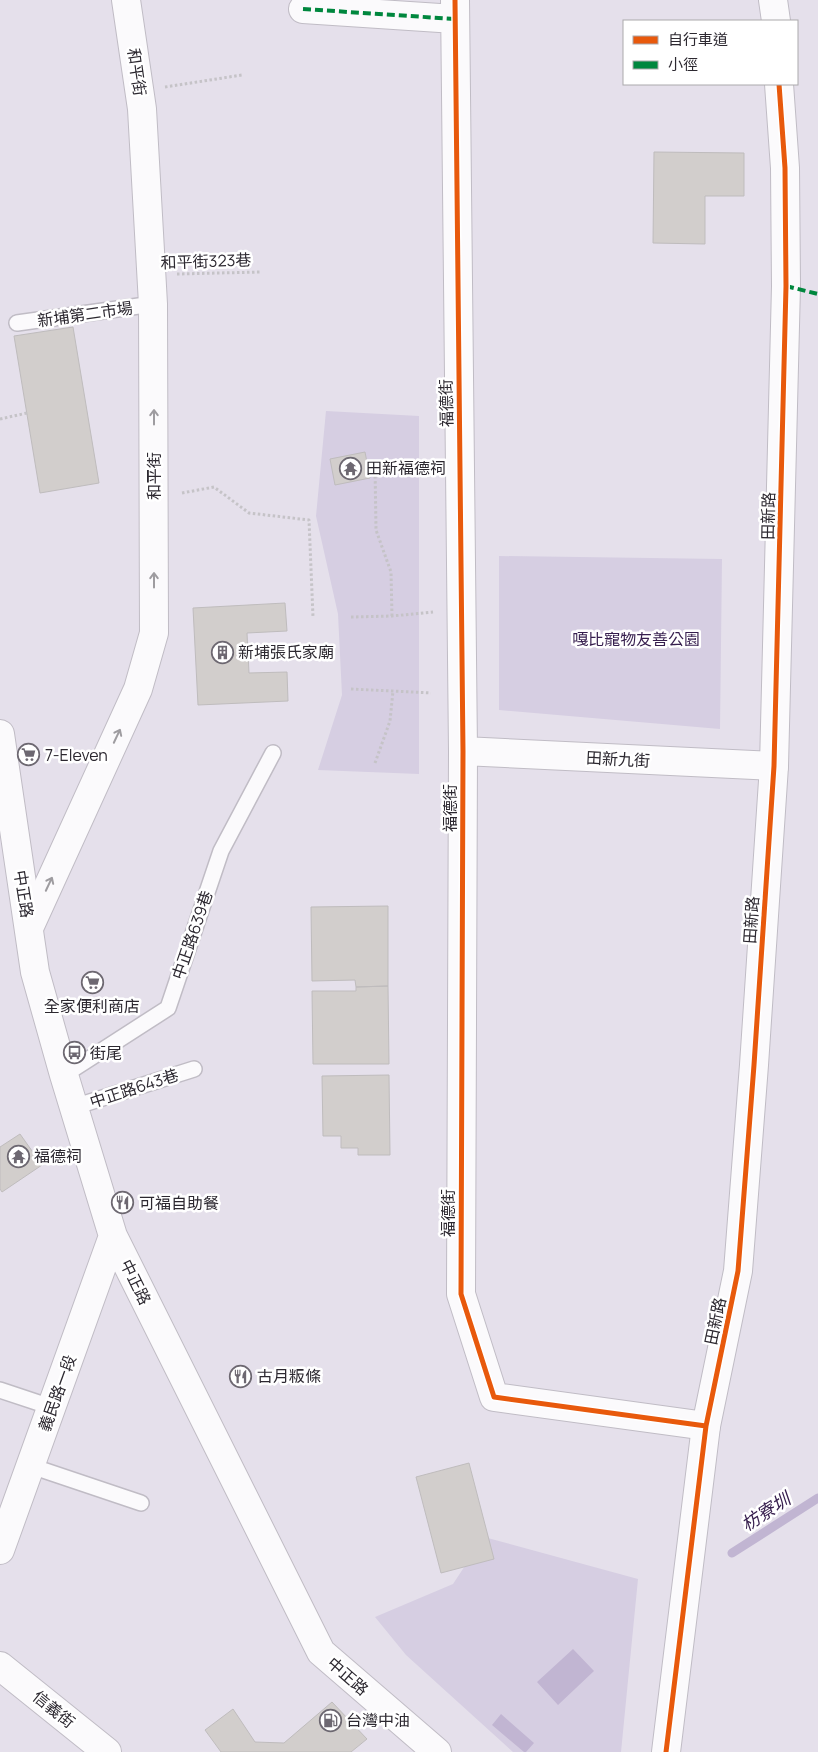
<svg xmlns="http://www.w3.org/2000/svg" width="818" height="1752" viewBox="0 0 818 1752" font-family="Manrope,'Noto Sans TC',sans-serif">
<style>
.green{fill:#d6cee2}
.water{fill:#c1b5d2}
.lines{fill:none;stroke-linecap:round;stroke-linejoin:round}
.stream{stroke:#c1b5d2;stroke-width:9}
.building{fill:#d2cecc;stroke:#bfbcbd}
.service-casing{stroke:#c0bcc5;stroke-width:18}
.minor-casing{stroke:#c0bcc5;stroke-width:30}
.tertiary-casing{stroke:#c0bcc5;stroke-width:30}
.secondary-casing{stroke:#c0bcc5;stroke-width:30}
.path{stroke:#c5c3c7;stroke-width:3;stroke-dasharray:2.5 2.5;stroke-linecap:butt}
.service{stroke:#fbfafc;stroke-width:15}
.minor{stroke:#fbfafc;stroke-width:28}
.tertiary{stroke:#fbfafc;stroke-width:28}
.secondary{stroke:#fbfafc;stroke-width:28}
.quiet{stroke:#00873e;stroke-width:4;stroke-dasharray:8 4;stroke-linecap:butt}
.cycleway-casing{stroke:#fff;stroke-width:8}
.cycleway{stroke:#e8590c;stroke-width:5}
.oneway{stroke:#9e9ca0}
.labels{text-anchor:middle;stroke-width:5;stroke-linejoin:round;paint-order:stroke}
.street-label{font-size:16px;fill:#2c2830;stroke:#fff}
.poi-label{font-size:16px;fill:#2c2830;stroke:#fff;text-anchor:start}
.park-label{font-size:16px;fill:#361e4e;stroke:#fff}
.water-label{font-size:18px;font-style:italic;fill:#38204f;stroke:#fff}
</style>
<rect width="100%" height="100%" fill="#e5e0eb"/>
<path class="green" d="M326 411 419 416V774L318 770 342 695 338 614 316 516Z
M499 556 722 559 720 729 499 710Z
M484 1537 638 1579 621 1752H513L406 1655 375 1617 453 1584Z"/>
<path class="water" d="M573 1649 594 1671 558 1705 537 1682Z
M501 1714 534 1743 526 1752H524L492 1725Z"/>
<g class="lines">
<path class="stream" d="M732 1553 818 1498"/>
</g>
<path class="building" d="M654 152 744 153V196H705V244L653 243Z
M73 327 99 483 40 493 14 336Z
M365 452 370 478 335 485 330 459Z
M285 603 287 631 247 633 249 673 287 672 288 701 198 705 193 608Z
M388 906V986L356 987 355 980 312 981 311 907Z
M388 986 389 1064H313L312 991H356V987Z
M389 1075 390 1155H358V1148H341V1136H323L322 1076Z
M20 1134 42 1165 2 1192 0 1189V1147Z
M469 1463 494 1559 441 1573 416 1477Z
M332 1702 367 1739 351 1752H221L205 1730 233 1709 255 1742 284 1743Z"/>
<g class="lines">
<defs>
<path id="service" d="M17 323 153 304
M64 1075 168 1008 221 851 273 753
M74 1107 194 1069
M0 1390 51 1407
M31 1466 141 1503"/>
<path id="minor" d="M455 0 463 751 461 1294 494 1397 706 1426
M303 9 455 19
M463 751 774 766
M29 928 138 689 154 633 153 304 142 109 126 0
M0 1666 107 1752"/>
<path id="tertiary" d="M0 734 35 972 64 1075 113 1236 321 1652 437 1752
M0 1550 113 1236"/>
<path id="secondary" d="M773 0 776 21
M666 1752 706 1426 738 1271 754 1065 774 766 786 286 785 168 779 84"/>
</defs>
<use href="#service" class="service-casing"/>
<use href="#minor" class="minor-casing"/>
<use href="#tertiary" class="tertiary-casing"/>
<use href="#secondary" class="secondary-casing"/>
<path class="path" d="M165 87 242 75
M177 274 261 272
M0 419 27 413
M182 493 214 487 249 513 309 520 313 617
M392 616 391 572 376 530 375 466 431 469
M351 617 392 616 433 612
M351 689 431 693
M375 763 390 721 393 691"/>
<use href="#service" class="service"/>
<use href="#minor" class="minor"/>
<use href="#tertiary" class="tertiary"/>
<use href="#secondary" class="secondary"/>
<path class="quiet" d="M303 9 455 19
M786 286 818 294"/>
<defs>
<path id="cycleway" d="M455 0 463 751 461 1294 494 1397 706 1426
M666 1752 706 1426 738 1271 754 1065 774 766 786 286 785 168 779 84"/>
</defs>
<use href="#cycleway" class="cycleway-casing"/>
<use href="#cycleway" class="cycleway"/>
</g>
<defs><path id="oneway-shaft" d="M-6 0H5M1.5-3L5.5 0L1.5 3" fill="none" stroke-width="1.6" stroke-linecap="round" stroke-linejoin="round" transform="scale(1.25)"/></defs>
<g class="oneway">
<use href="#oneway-shaft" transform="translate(154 417) rotate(-90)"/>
<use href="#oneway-shaft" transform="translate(154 580) rotate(-90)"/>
<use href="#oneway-shaft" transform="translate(117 736) rotate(-65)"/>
<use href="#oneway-shaft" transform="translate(49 884) rotate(-65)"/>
</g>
<defs>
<symbol id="temple-ring" viewBox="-11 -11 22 22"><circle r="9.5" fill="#fff" stroke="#6d6871" stroke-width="1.5"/><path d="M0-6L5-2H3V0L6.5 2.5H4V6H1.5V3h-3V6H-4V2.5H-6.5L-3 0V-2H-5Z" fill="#6d6871"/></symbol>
<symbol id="building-ring" viewBox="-11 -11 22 22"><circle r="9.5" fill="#fff" stroke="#6d6871" stroke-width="1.5"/><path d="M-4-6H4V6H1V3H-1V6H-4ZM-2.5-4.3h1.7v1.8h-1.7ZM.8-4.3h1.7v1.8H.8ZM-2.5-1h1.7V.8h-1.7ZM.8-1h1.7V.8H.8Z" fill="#6d6871"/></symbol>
<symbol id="supermarket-ring" viewBox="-11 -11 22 22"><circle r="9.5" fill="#fff" stroke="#6d6871" stroke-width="1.5"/><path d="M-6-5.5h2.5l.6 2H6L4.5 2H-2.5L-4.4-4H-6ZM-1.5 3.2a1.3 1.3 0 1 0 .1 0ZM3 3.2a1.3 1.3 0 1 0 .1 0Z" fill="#6d6871"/></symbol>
<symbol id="bus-ring" viewBox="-11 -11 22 22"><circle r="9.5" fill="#fff" stroke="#6d6871" stroke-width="1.5"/><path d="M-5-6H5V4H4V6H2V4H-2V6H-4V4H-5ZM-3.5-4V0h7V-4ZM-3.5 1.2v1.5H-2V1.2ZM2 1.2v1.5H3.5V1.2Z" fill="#6d6871"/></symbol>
<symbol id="restaurant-ring" viewBox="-11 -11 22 22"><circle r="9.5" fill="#fff" stroke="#6d6871" stroke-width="1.5"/><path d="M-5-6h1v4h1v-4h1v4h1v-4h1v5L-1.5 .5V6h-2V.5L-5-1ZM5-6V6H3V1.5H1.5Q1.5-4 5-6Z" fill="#6d6871"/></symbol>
<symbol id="fuel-ring" viewBox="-11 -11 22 22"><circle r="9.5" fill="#fff" stroke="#6d6871" stroke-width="1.5"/><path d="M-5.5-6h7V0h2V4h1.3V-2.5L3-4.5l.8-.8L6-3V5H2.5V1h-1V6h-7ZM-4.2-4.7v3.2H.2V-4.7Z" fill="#6d6871"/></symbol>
</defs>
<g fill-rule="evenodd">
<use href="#temple-ring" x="338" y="456" width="25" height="25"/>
<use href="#building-ring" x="210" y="640" width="25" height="25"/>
<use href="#supermarket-ring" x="16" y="742" width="25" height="25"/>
<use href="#supermarket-ring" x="80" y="970" width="25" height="25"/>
<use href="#bus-ring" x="62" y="1040" width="25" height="25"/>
<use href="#temple-ring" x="6" y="1144" width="25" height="25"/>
<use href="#restaurant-ring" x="110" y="1190" width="25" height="25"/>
<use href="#restaurant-ring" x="228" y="1364" width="25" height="25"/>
<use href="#fuel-ring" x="318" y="1708" width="25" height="25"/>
</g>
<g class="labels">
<g class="street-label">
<text transform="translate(137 72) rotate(82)" y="6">和平街</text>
<text transform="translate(206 261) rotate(-2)" y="6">和平街323巷</text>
<text transform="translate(85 314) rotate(-8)" y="6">新埔第二市場</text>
<text transform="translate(446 403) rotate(-91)" y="6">福德街</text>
<text transform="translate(154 476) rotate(-90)" y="6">和平街</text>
<text transform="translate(768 516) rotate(-89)" y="6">田新路</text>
<text transform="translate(618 759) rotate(3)" y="6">田新九街</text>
<text transform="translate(450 808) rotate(-90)" y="6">福德街</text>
<text transform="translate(24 894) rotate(81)" y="6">中正路</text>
<text transform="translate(751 920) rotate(-86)" y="6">田新路</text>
<text transform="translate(192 935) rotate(-71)" y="6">中正路639巷</text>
<text transform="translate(134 1088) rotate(-18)" y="6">中正路643巷</text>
<text transform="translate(448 1213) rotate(-90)" y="6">福德街</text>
<text transform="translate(136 1282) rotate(64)" y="6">中正路</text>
<text transform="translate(715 1321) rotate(-78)" y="6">田新路</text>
<text transform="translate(57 1393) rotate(-70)" y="6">義民路一段</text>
<text transform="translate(348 1676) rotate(41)" y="6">中正路</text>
<text transform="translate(54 1709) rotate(39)" y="6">信義街</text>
</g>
<g class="poi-label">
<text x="366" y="474">田新福德祠</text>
<text x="238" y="658">新埔張氏家廟</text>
<text x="45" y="761">7-Eleven</text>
<text x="92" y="1012" text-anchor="middle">全家便利商店</text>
<text x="90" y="1059">街尾</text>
<text x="34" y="1162">福德祠</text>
<text x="139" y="1209">可福自助餐</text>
<text x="257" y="1382">古月粄條</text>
<text x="346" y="1726">台灣中油</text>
</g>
<g class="park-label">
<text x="636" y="645">嘎比寵物友善公園</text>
</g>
<g class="water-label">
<text transform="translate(766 1512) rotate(-33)" y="6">枋寮圳</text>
</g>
</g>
<rect x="623" y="20" width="175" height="65" fill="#ffffff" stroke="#aba9ac"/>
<rect x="633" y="36" width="25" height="8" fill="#e8590c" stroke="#aba9ac"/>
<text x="668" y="45" font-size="15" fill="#2c2830">自行車道</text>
<rect x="633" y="61" width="25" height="8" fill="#00873e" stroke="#aba9ac"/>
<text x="668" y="70" font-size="15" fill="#2c2830">小徑</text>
</svg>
